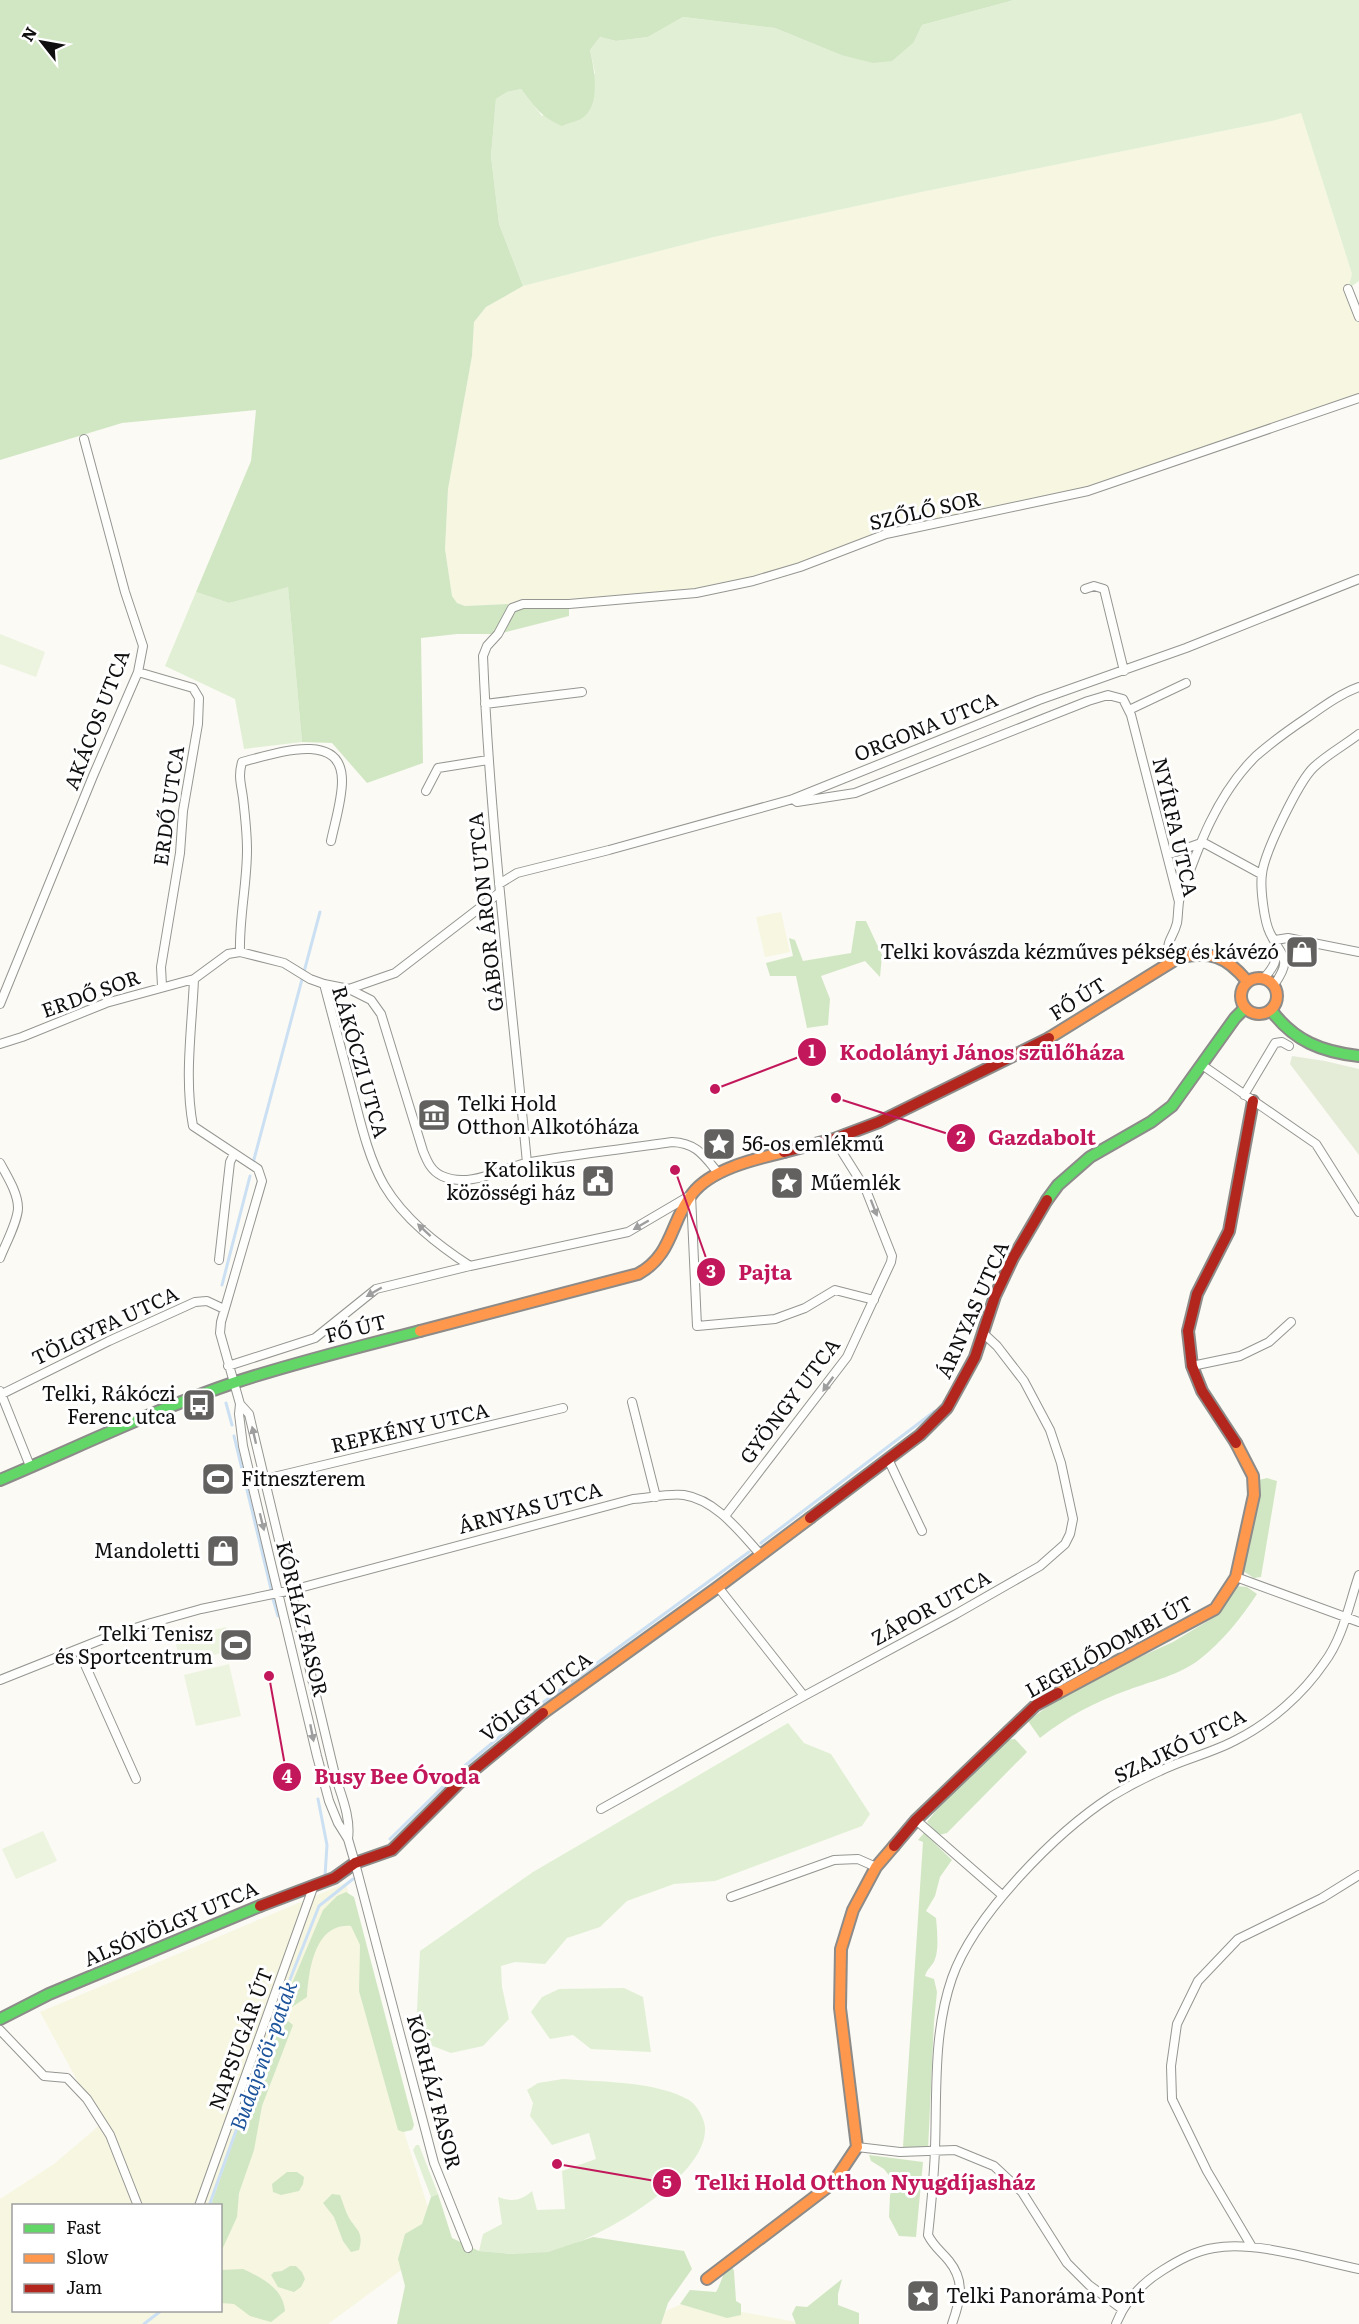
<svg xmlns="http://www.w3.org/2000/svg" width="1359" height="2324" viewBox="0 0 1359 2324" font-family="Literata,serif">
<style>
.farmland{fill:#f6f6e1;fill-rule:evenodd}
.green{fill:#e1f0d5}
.forest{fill:#d1e7c3}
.cemetery{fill:#e4ecd8}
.pitch{fill:#ecf4df}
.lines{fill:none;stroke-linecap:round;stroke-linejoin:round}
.stream{stroke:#cce0f3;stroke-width:3}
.street-casing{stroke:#959592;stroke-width:10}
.fast-casing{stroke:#8c8b89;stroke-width:14}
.slow-casing{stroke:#8c8b89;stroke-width:14}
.jam-casing{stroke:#8c8b89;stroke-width:14}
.street{stroke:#fefefd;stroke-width:8}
.fast{stroke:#63d668;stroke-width:10}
.slow{stroke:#ff974d;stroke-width:10}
.jam{stroke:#b3261e;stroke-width:10}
.oneway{fill:#9e9e9e}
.labels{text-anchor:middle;stroke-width:6;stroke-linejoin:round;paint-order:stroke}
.street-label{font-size:20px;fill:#0f0f0f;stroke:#fff}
.poi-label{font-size:20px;fill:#0f0f0f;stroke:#fff;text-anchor:end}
.water-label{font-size:21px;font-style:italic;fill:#1d539b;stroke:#fff}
.leader{fill:none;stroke:#c2185b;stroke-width:2}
.callout-dot{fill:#c2185b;stroke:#fff;stroke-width:2}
.mark-label{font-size:18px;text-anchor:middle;font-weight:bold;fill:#fff}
.callout-label{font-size:21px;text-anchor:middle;font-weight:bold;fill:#c2185b;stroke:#fff;stroke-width:6;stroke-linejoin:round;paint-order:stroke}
</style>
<rect width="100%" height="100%" fill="#fbfaf4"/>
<path class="farmland" d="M1301 113 1352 274 1348 289 1359 317V398L1088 491 886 534 800 567 696 593 512 608 508 604 465 606 457 603 452 596 445 549 448 489 472 356 474 322 486 307 523 286 714 237 926 191 1272 121Z
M781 912 790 952 765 957 756 917Z
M346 1883 405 2135 439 2242 328 2324H0V2199L54 2164 101 2124 40 2012ZM14 2206H220V2310H14Z
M686 2302 808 2324H637Z"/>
<path class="green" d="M1014 0H1359V281L1348 289 1352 274 1301 113 1272 121 926 191 714 237 523 286 499 224 491 156 496 99 507 92 521 89 542 116 595 73 590 50 600 37 616 41 648 37 683 17 775 28 841 55 914 42 922 25Z
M288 586 302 742 244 749 235 699 165 666 196 592 229 603Z
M788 1723 804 1743 831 1754 870 1814 862 1826 715 1881 674 1884 627 1901 600 1927 567 1938 545 1964 515 1962 501 1966 502 1987 509 2019 483 2046 451 2053 430 2045 416 2029 420 1951 533 1872Z
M624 1988 643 1997 651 2052 591 2049 573 2035 550 2039 531 2012 542 1997 559 1989Z
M563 2079C601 2082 656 2081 689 2100 697 2105 704 2118 705 2127 709 2178 592 2244 548 2252 526 2256 502 2253 479 2251L483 2234 502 2224 498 2197C512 2202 521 2201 532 2191L537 2210 565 2209 562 2171 596 2159 589 2133 552 2145 530 2116 533 2103 527 2090 538 2083Z
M416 2145H419L438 2194 431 2197 413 2150Z"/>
<path class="forest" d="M0 0H1014L922 25 914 42 892 61 873 63 841 55 775 28 683 17 648 37 616 41 600 37 590 50C594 69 602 106 581 119 575 122 568 123 562 126 541 117 535 107 521 89L507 92 496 99 491 156 499 224 523 286 486 307 474 322 472 356 448 489 445 549 452 596 457 603 465 606 508 604 512 608 569 604V616L498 634H457L421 638 423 763 367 783 332 743 302 742 288 587 229 603 196 592 251 461 256 410 122 423 0 460Z
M856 921H866L882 955 880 977 865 961 821 976 830 999 828 1025 807 1028 796 976H770L766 963 793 956 789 938 795 940 803 961 851 953Z
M1267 1478 1277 1481 1261 1577 1254 1578 1243 1571V1562L1259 1480Z
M1236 1586 1247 1587 1257 1594C1241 1618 1222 1642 1200 1659 1180 1675 1152 1681 1128 1690 1095 1702 1068 1716 1040 1738L1028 1721 1059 1698 1096 1677 1173 1642 1211 1619Z
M1015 1739 1027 1752 947 1833 939 1835 927 1822C950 1792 978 1766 1005 1740Z
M924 1833 952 1860 940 1877 935 1896 926 1911 936 1918C937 1928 939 1950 935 1959 933 1966 927 1968 925 1976L934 1979 937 1992 934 2022 928 2150 903 2147 923 1842 918 1840Z
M346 1892 354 1897 414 2125 412 2130 403 2132 398 2130 359 1991 360 1945 351 1926C315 1923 309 1969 307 1997L292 2007H282L323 1910 337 1896Z
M288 2021 293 2025 262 2106 254 2150 239 2193 237 2217 221 2252 220 2206 211 2205 273 2028Z
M869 2155 923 2162 916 2237 899 2236 889 2217 890 2195 895 2183 884 2169 871 2161Z
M287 2172H297L304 2177 303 2184 299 2191 281 2195 273 2192 272 2184Z
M332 2194 340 2195C343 2202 345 2211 349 2218 357 2231 364 2232 359 2250L351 2252 343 2241 334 2217 323 2203Z
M438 2194 452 2238 479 2251 514 2254 548 2252 593 2237 684 2251 692 2269 668 2303 661 2324H397L405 2286 398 2259 405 2234 422 2224 431 2197Z
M731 2264 734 2271 736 2301 741 2304V2315L727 2318 680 2304 690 2290 716 2292C722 2282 722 2273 731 2264Z
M290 2266H296L302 2272 305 2279 301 2287 294 2292 278 2287 271 2275 274 2272 282 2271Z
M243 2269C262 2278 283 2288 285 2311L271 2322 250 2316 234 2304 221 2303V2270Z
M842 2279 838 2294V2305L859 2313V2324H796L792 2314 796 2306 807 2307Z"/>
<path class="cemetery" d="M1292 1056 1325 1061 1359 1069V1155L1290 1064Z"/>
<path class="pitch" d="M0 634 45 652 36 677 0 664Z
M226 1627 231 1651 180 1663 175 1639Z
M229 1664 241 1716 196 1726 184 1675Z
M43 1831 57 1861 16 1879 2 1849Z"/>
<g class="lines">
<path class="stream" d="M253 1163 320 912
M222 1285 250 1176
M226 1403 232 1425
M234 1436 271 1589
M761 1543 935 1411
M273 1599 278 1616
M318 1799 327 1845 325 1876
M390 1839 461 1769 526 1715 749 1552
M209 2206 291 1977 319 1906 353 1879
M144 2324 162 2310"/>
<defs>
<path id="street" d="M1348 289 1359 317
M1085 589 1094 586 1104 589 1124 671
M138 672 193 688 199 698 198 724 183 811 180 853 161 967 162 986
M485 704 582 692
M1129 710 1186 683
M426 791 438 768 488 760
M793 799 797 802 855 793 1088 701 1108 695 1123 699 1131 715 1179 902C1178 909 1178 917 1177 923 1172 942 1164 939 1171 962
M1167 855 1201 843 1206 844 1261 874
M499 884 517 873 609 850 793 799 1039 700 1186 648 1359 579
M1179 901C1197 850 1216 795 1256 756 1272 742 1290 729 1308 717 1324 706 1340 694 1359 687
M1275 940 1288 938 1359 952
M240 952C239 918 247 884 247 850 247 833 245 815 243 798 241 783 238 777 242 762 271 755 342 728 342 781 342 800 335 822 331 841
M1264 978C1274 967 1278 960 1276 945
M324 984C333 1018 342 1052 351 1086 360 1119 367 1155 384 1185 404 1219 438 1245 470 1266
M1274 985C1293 958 1282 958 1270 933 1264 921 1260 887 1262 874 1264 853 1299 781 1314 767 1328 754 1345 745 1359 734
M349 989 371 1000 381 1014 423 1151C427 1161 431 1171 442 1176 471 1189 503 1167 531 1162 577 1154 625 1149 672 1142 697 1143 704 1156 719 1174
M0 1004 93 776 138 672 143 646 125 592 84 439
M0 1044 22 1037 106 1003 194 979
M1202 1065 1316 1144 1359 1212
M1244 1095 1275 1043 1282 1042 1289 1046
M0 1163C7 1176 18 1193 18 1208 18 1221 5 1245 0 1258
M527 1163C511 994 490 826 483 656L487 646 498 634 512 608 523 604H569L696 593 753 581 800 567 886 534 1088 491 1359 398
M219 1260 230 1162 234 1154
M228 1366 315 1338 376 1289 470 1266 628 1232 691 1195 697 1326 775 1319 805 1308 835 1290 874 1300
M1192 1366 1240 1356 1269 1342 1291 1322
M0 1391 30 1466
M0 1395 109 1341 195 1302 207 1301 224 1309
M632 1402 656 1497
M240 1404 239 1414 243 1446 317 1756 329 1801 338 1823 348 1839 355 1863 434 2163 468 2248
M888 1459 922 1531
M261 1480 563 1408
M725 1516 847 1357 891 1262 892 1256 866 1190 834 1139
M1236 1577 1359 1622
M718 1587 804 1696
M78 1649 136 1779
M0 1680 113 1635 151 1623 201 1609 292 1590 633 1499C649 1498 669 1493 684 1495 716 1500 740 1532 760 1554
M601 1809 804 1696 956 1614 1040 1566 1065 1544 1070 1534 1073 1519 1061 1463 1050 1430 1024 1381 997 1346 983 1333
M916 1820 1002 1895
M348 1839C351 1817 341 1795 335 1775L249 1414 240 1404 220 1333 221 1322 262 1181 258 1169 193 1126C184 1078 192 1027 194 979L228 954 240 952 284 963 310 979 324 984 349 989 395 973 499 893
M731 1897 834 1860 858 1859 876 1867
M0 2030 44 2076 67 2078 87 2099 110 2135 138 2206
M857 2147 900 2152 955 2150 994 2166 1022 2192 1067 2263 1089 2285 1122 2309
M199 2206 314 1885
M1252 2247 1207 2171 1172 2099 1171 2066 1177 2024 1198 1981 1238 1939 1322 1898 1359 1875
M952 2324C960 2301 966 2282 949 2261 941 2251 934 2247 928 2235 931 2207 934 2178 935 2149 937 2092 933 2033 952 1978 974 1915 1056 1832 1112 1796 1127 1787 1144 1778 1160 1771 1184 1759 1212 1753 1236 1740 1270 1723 1303 1694 1324 1663 1343 1638 1349 1604 1359 1575
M1116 2324C1125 2301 1142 2283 1163 2270 1179 2260 1195 2251 1214 2248 1255 2240 1318 2261 1359 2269"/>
<path id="fast" d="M1271 1010C1294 1041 1322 1052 1359 1056
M1047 1200 1058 1185 1090 1157 1151 1122 1172 1106 1235 1018 1245 1008
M0 1480C78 1447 156 1409 236 1382 297 1362 359 1347 420 1331
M0 2019 49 1994 260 1906"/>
<path id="slow" d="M1241 996a18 18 0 1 1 36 0a18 18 0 1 1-36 0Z
M1049 1038 1178 958C1210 950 1226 956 1247 981
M420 1331 638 1274C673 1255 670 1222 692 1194 711 1169 755 1159 784 1152
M1058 1693 1215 1609 1236 1577 1254 1495 1253 1476 1236 1443
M543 1713 718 1587 810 1518
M707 2279 833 2183 857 2147 840 2008 841 1949 853 1910 876 1867 894 1846"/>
<path id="jam" d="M784 1152 834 1139 879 1122 1049 1038
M1236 1443 1202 1391 1192 1366 1188 1331 1197 1294 1229 1231 1253 1101
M810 1518 920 1435 947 1408 975 1357 995 1296 1013 1258 1047 1200
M894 1846 916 1820 1036 1705 1058 1693
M260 1906 334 1878 355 1863 392 1850 463 1779 543 1713"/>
</defs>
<use href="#street" class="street-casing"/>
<use href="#fast" class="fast-casing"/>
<use href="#slow" class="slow-casing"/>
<use href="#jam" class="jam-casing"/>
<use href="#street" class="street"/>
<use href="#fast" class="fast"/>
<use href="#slow" class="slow"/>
<use href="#jam" class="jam"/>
</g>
<defs><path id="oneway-solid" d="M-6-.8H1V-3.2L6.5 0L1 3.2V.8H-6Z" transform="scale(1.5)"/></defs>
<g class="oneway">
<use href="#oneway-solid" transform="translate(874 1208) rotate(69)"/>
<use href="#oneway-solid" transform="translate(641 1225) rotate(150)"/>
<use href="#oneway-solid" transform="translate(424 1230) rotate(-137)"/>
<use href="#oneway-solid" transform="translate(374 1292) rotate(150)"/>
<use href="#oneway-solid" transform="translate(828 1384) rotate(126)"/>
<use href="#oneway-solid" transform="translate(254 1435) rotate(-103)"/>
<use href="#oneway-solid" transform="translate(262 1522) rotate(76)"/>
<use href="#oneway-solid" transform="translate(312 1733) rotate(79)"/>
</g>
<defs>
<symbol id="shop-square" viewBox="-11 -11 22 22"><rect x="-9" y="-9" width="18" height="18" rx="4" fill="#62615f" stroke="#fff"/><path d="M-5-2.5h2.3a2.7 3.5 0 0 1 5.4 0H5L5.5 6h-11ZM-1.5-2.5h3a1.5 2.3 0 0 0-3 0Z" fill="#fff"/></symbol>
<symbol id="museum-square" viewBox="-11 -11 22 22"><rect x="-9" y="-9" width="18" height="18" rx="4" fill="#62615f" stroke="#fff"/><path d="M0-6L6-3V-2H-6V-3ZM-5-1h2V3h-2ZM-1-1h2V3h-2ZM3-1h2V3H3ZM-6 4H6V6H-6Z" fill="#fff"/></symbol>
<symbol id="sight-square" viewBox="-11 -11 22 22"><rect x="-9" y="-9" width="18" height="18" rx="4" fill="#62615f" stroke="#fff"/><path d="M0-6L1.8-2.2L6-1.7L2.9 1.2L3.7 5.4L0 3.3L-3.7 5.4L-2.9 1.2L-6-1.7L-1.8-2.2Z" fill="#fff"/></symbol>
<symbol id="civic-square" viewBox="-11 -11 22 22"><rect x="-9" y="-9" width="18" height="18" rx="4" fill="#62615f" stroke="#fff"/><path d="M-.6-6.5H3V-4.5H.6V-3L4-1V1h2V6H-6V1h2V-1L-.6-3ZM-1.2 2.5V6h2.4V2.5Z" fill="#fff"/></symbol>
<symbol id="bus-square" viewBox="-11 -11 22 22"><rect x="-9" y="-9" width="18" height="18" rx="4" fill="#62615f" stroke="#fff"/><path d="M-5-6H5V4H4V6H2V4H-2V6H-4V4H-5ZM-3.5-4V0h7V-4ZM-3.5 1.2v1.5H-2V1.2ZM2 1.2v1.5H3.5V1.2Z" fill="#fff"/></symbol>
<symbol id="stadium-square" viewBox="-11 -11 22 22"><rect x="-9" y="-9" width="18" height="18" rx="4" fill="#62615f" stroke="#fff"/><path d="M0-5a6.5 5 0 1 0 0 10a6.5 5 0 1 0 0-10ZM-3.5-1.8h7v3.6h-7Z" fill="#fff"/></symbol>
</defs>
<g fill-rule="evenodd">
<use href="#shop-square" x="1283" y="933" width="38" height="38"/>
<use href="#museum-square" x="415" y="1096" width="38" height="38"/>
<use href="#sight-square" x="700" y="1125" width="38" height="38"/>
<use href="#civic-square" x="579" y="1162" width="38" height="38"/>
<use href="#sight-square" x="768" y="1164" width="38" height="38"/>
<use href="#bus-square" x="180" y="1386" width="38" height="38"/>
<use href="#stadium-square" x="199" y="1460" width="38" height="38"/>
<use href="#shop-square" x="204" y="1532" width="38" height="38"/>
<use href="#stadium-square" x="217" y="1626" width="38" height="38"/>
<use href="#sight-square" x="904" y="2277" width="38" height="38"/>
</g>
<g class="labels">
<g class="street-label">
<text transform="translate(925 511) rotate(-13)" y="7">SZŐLŐ SOR</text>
<text transform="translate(97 720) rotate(-69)" y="7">AKÁCOS UTCA</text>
<text transform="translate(926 727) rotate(-22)" y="7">ORGONA UTCA</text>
<text transform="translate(169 806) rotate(-82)" y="7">ERDŐ UTCA</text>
<text transform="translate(1175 827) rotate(77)" y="7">NYÍRFA UTCA</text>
<text transform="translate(486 912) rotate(-96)" y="7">GÁBOR ÁRON UTCA</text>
<text transform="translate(91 994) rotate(-20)" y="7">ERDŐ SOR</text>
<text transform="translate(1078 999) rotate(-32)" y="7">FŐ ÚT</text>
<text transform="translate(360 1062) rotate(74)" y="7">RÁKÓCZI UTCA</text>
<text transform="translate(973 1310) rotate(-66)" y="7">ÁRNYAS UTCA</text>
<text transform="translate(105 1326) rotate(-25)" y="7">TÖLGYFA UTCA</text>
<text transform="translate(356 1329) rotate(-14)" y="7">FŐ ÚT</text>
<text transform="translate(790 1401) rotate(-53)" y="7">GYÖNGY UTCA</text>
<text transform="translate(410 1428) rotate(-13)" y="7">REPKÉNY UTCA</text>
<text transform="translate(530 1508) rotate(-15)" y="7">ÁRNYAS UTCA</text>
<text transform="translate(931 1608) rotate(-29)" y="7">ZÁPOR UTCA</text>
<text transform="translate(302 1619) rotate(76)" y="7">KÓRHÁZ FASOR</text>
<text transform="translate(1109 1647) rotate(-29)" y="7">LEGELŐDOMBI ÚT</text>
<text transform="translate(536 1697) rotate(-37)" y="7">VÖLGY UTCA</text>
<text transform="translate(1180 1746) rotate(-26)" y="7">SZAJKÓ UTCA</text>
<text transform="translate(171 1924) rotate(-23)" y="7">ALSÓVÖLGY UTCA</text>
<text transform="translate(241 2039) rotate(-70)" y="7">NAPSUGÁR ÚT</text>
<text transform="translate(434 2092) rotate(75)" y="7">KÓRHÁZ FASOR</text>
</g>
<g class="poi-label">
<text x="1279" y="959">Telki kovászda kézműves pékség és kávézó</text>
<text x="457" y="1111" text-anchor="start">Telki Hold<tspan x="457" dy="23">Otthon Alkotóháza</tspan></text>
<text x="742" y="1151" text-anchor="start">56-os emlékmű</text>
<text x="575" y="1177">Katolikus<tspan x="575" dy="23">közösségi ház</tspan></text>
<text x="810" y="1190" text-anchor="start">Műemlék</text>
<text x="176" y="1401">Telki, Rákóczi<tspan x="176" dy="23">Ferenc utca</tspan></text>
<text x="241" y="1486" text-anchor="start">Fitneszterem</text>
<text x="200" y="1558">Mandoletti</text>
<text x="213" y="1641">Telki Tenisz<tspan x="213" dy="23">és Sportcentrum</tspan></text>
<text x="946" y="2303" text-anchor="start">Telki Panoráma Pont</text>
</g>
<g class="water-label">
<text transform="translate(264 2056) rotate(-70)" y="7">Budajenői-patak</text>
</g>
</g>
<path class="leader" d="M715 1089L812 1052M836 1098L961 1138M675 1170L711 1272M269 1676L287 1777M557 2164L667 2183"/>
<g class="callout-dot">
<circle cx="715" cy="1089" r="6"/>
<circle cx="836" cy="1098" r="6"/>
<circle cx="675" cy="1170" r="6"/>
<circle cx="269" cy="1676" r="6"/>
<circle cx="557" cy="2164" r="6"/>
<circle cx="812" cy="1052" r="15"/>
<circle cx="961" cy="1138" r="15"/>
<circle cx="711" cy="1272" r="15"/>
<circle cx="287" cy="1777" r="15"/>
<circle cx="667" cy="2183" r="15"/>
</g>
<g class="mark-label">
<text x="812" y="1058">1</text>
<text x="961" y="1144">2</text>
<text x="711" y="1278">3</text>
<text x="287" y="1783">4</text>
<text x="667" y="2189">5</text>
</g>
<g class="callout-label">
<text x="982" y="1060">Kodolányi János szülőháza</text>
<text x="1042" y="1145">Gazdabolt</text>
<text x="765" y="1280">Pajta</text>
<text x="397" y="1784">Busy Bee Óvoda</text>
<text x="865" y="2190">Telki Hold Otthon Nyugdíjasház</text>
</g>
<rect x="12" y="2204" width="210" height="108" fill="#ffffff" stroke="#9f9f9f" stroke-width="1.5"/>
<rect x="24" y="2224" width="30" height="9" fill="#63d668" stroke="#9f9f9f" stroke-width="1.5"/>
<text x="66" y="2234" font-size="18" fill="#0f0f0f">Fast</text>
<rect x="24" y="2254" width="30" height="9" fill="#ff974d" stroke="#9f9f9f" stroke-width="1.5"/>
<text x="66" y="2264" font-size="18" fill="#0f0f0f">Slow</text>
<rect x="24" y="2284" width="30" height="9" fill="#b3261e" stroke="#9f9f9f" stroke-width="1.5"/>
<text x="66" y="2294" font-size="18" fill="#0f0f0f">Jam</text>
<g transform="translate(42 42) rotate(301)" stroke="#ffffff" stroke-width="4.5" paint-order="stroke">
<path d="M0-4.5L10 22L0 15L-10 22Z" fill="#0f0f0f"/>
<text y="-9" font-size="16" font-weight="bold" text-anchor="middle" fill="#0f0f0f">N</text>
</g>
</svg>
